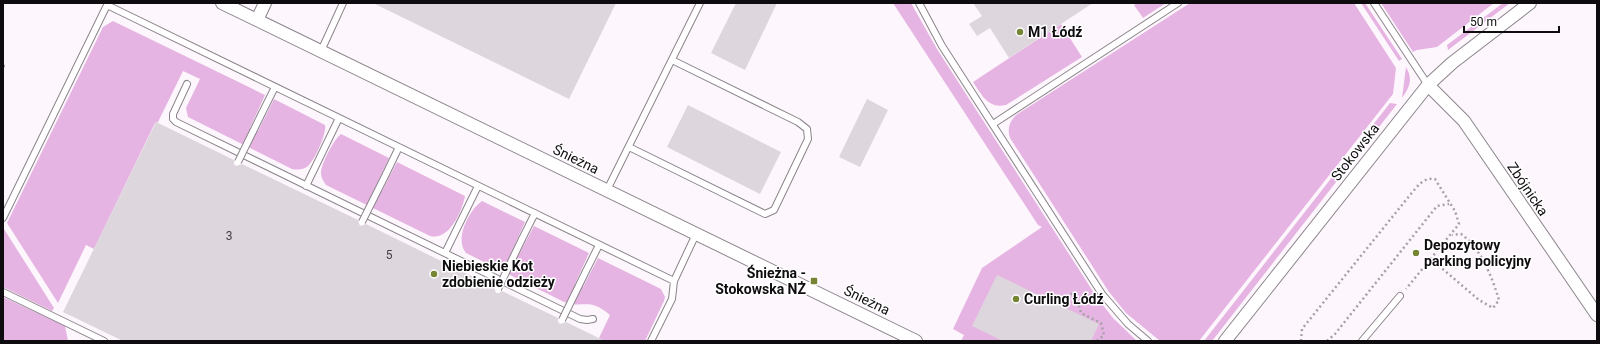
<svg xmlns="http://www.w3.org/2000/svg" width="1600" height="344" viewBox="0 0 1600 344" font-family="Roboto,sans-serif">
<style>
.green{fill:#e6b4e2}
.building{fill:#ded6dd}
.lines{fill:none;stroke-linecap:round;stroke-linejoin:round}
.service-casing{stroke:#8b858b;stroke-width:8}
.minor-casing{stroke:#8b858b;stroke-width:14}
.path{stroke:#a7a1a7;stroke-width:2.5;stroke-dasharray:2 3;stroke-linecap:butt}
.service{stroke:#fff;stroke-width:6}
.minor{stroke:#fff;stroke-width:12}
.service-bridge-casing{stroke:#8b858b;stroke-width:8;stroke-linecap:butt}
.service-bridge{stroke:#fff;stroke-width:6}
.poi-dot{fill:#758534;stroke:#fff;stroke-width:1.5}
.labels{text-anchor:middle;stroke-width:3;stroke-linejoin:round;paint-order:stroke}
.number-label{font-size:12px;fill:#423e42}
.poi-label{font-size:14px;font-weight:bold;fill:#0e0c0e;stroke:#fff;text-anchor:start}
.street-label{font-size:14px;fill:#0e0c0e;stroke:#fff}
</style>
<rect width="100%" height="100%" fill="#fef6fd"/>
<path class="green" d="M893 3H911L937 49 1096 296 1113 318 1137 341H961L964 335 953 329 982 268 1042 227 1038 225Z
M1137 3H1166L1143 18 1134 5Z
M1190 3H1354L1396 68 1393 94 1199 341H1160L1126 313 1109 292 1010 138C1007 129 1009 122 1016 115Z
M1361 3H1365L1402 59 1399 61Z
M1381 3H1494L1437 47 1417 50 1413 52Z
M1503 3H1510L1448 50 1447 45Z
M113 21 265 95 250 128 258 131 274 99 325 125C327 133 315 160 308 166 303 170 298 170 292 169L188 117 186 108 200 79 183 71 158 122 155 123 94 249 86 245 58 303 7 223 103 27Z
M1061 24 1082 57 1006 105C988 109 982 95 973 82Z
M1406 67C1413 79 1410 87 1402 98Z
M1390 103 1397 104 1212 341H1204Z
M341 134 389 158 375 188 382 191 397 162 465 196C462 212 449 241 430 236L326 185C323 181 321 177 321 173 321 164 334 139 341 134Z
M482 201 525 222 511 253 518 256 534 226 589 253 575 284 583 287 598 258 661 289 665 297 664 301 645 341H599L600 339 599 338 610 315C588 297 585 309 564 302L466 253C454 239 469 210 482 201Z
M4 229 54 308 52 311 3 287Z
M3 297 65 326 68 341H3Z"/>
<path class="building" d="M373 3H616L569 99Z
M736 3H777L745 70 711 53Z
M973 3H1093L1009 58 990 28 977 36 969 24 982 16Z
M867 99 888 110 860 167 839 157Z
M688 105 781 152 760 194 667 147Z
M156 122 234 160V164L236 166 242 164 358 220 360 226 366 224 494 287 496 293H499L502 291 558 318V322L560 324 566 322 605 341H123L63 312Z
M997 275 1099 324 1091 341H1003L972 326Z"/>
<g class="lines">
<defs>
<path id="service" d="M919 3 942 46 1102 294 1128 324 1148 341
M1374 3 1428 85
M107 5 674 281
M321 51 343 3
M187 84 173 114V119L176 122 580 319 587 320 593 319
M262 113 275 87
M993 124 1178 3
M629 147 765 214 774 210 808 139 807 129 798 122 672 60
M386 174 399 147
M306 186 339 118
M607 190 700 3
M3 218 108 3
M522 239 535 213
M445 253 478 186
M586 271 599 245
M3 292 104 341
M651 341 672 299 674 281 696 234
M1362 341 1400 296"/>
<path id="minor" d="M222 3 916 341
M257 20 265 3
M1428 85 1464 121 1597 315
M1225 341 1428 85 1452 63 1530 3"/>
</defs>
<use href="#service" class="service-casing"/>
<use href="#minor" class="minor-casing"/>
<path class="path" d="M3 66H5
M1431 259 1479 300 1493 308 1499 300C1492 277 1481 248 1461 234L1452 235
M1071 293 1078 301 1081 313 1101 323 1104 335 1097 341
M1301 341 1302 329 1410 195C1417 187 1423 177 1435 179L1455 211 1459 224 1406 289
M1327 341 1335 334 1437 206 1449 204"/>
<use href="#service" class="service"/>
<use href="#minor" class="minor"/>
<defs>
<path id="service-bridge" d="M238 162 262 113
M362 222 386 174
M498 289 522 239
M562 320 586 271"/>
</defs>
<use href="#service-bridge" class="service-bridge-casing"/>
<use href="#service-bridge" class="service-bridge"/>
</g>
<g class="poi-dot">
<circle cx="1020" cy="32" r="4"/>
<circle cx="1416" cy="253" r="4"/>
<circle cx="434" cy="274" r="4"/>
<rect x="810" y="277" width="8" height="8" rx="2"/>
<circle cx="1016" cy="299" r="4"/>
</g>
<g class="labels">
<g class="number-label">
<text x="229" y="240">3</text>
<text x="389" y="259">5</text>
</g>
<g class="poi-label">
<text x="1028" y="37">M1 Łódź</text>
<text x="1424" y="250">Depozytowy<tspan x="1424" dy="16">parking policyjny</tspan></text>
<text x="442" y="271">Niebieskie Kot<tspan x="442" dy="16">zdobienie odzieży</tspan></text>
<text x="806" y="278" text-anchor="end">Śnieżna -<tspan x="806" dy="16">Stokowska NŻ</tspan></text>
<text x="1024" y="304">Curling Łódź</text>
</g>
<g class="street-label">
<text transform="translate(1355 152) rotate(-52)" y="5">Stokowska</text>
<text transform="translate(576 159) rotate(26)" y="5">Śnieżna</text>
<text transform="translate(1528 189) rotate(56)" y="5">Zbójnicka</text>
<text transform="translate(867 300) rotate(26)" y="5">Śnieżna</text>
</g>
</g>
<rect width="1600" height="344" fill="none" stroke="#0e0c0e" stroke-width="8"/>
<path d="M1464 26v6h95v-6" fill="none" stroke="#0e0c0e" stroke-width="2"/>
<text x="1470" y="26" font-size="12" fill="#0e0c0e" stroke="#ffffff" stroke-width="3" paint-order="stroke">50 m</text>
</svg>
